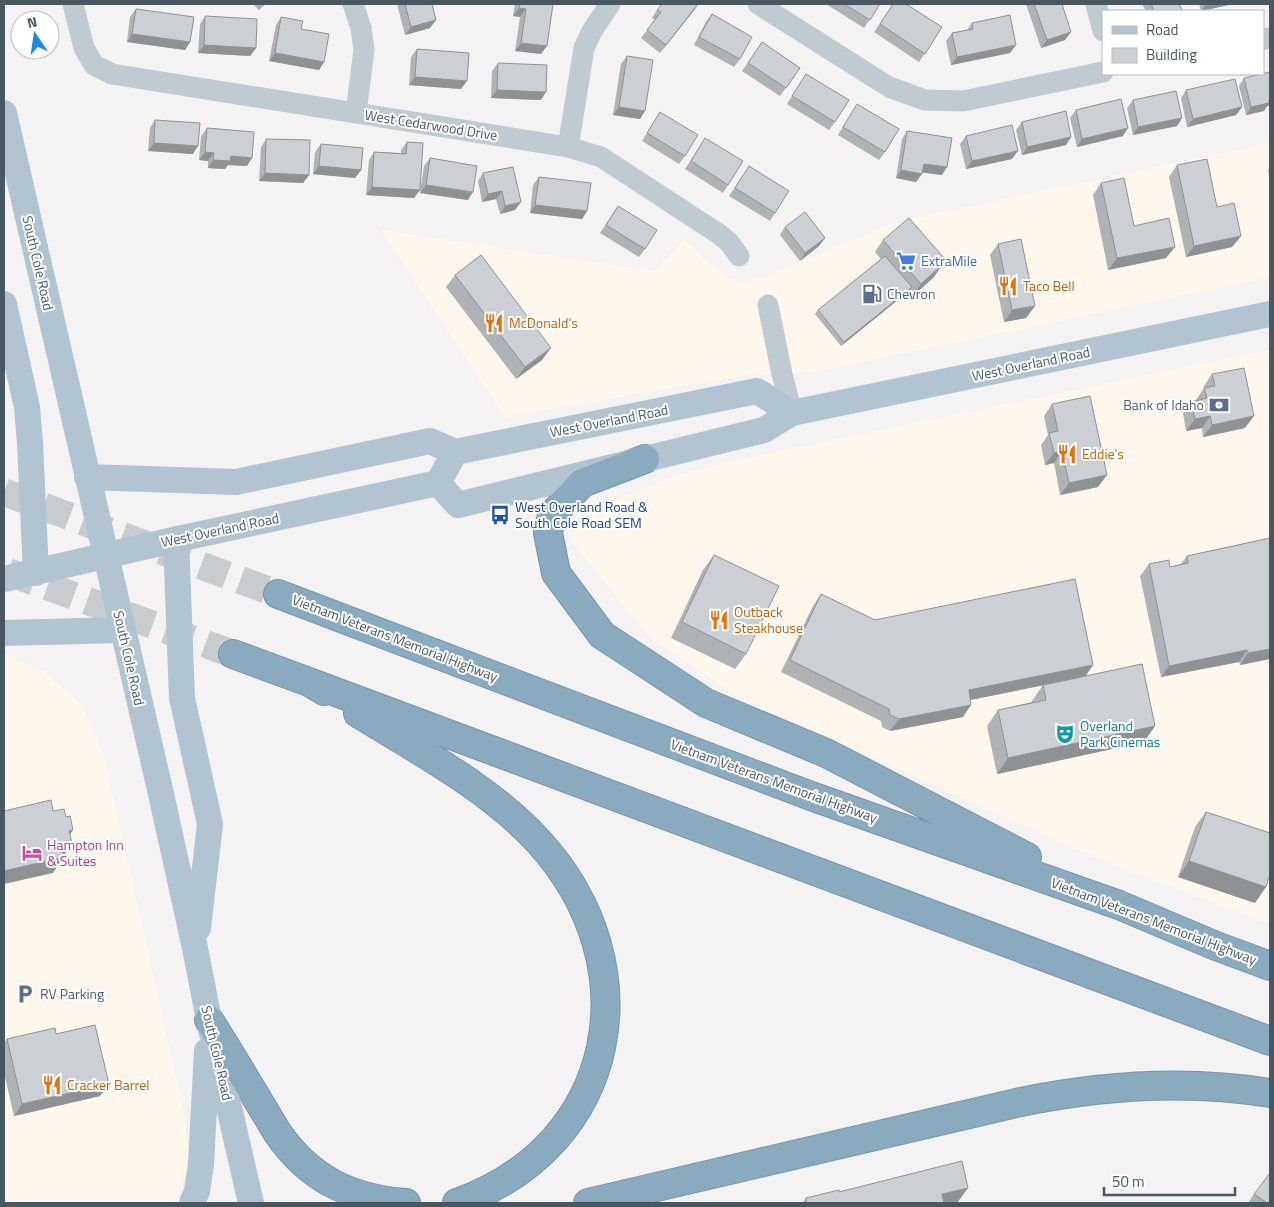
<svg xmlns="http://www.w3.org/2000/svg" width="1274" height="1207" viewBox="0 0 1274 1207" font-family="'Titillium Web',sans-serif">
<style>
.commercial{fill:#fdf7ed}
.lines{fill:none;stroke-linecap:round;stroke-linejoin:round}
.highway-tunnel{stroke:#c9ccce;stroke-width:28;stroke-dasharray:28 14;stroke-linecap:butt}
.highway-casing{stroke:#7595ac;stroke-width:30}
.minor{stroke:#c0cbd1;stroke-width:21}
.major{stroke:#b2c4d0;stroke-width:26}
.highway{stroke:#8aaac0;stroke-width:28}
.wall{fill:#afb3b6}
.shaded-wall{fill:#8f9294}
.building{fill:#ccd0d4;stroke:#8f9294}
.labels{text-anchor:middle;stroke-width:4;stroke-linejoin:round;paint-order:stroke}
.street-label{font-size:14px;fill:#495860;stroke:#fff}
.shop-label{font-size:14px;fill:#366cbe;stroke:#fff;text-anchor:start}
.food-label{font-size:14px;fill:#c56008;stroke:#fff;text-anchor:start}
.service-label{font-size:14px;fill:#4e5e75;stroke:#fff;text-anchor:start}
.transit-label{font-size:14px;fill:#164399;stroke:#fff;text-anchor:start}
.culture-label{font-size:14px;fill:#0d838f;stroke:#fff;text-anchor:start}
.hotel-label{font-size:14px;fill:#b23c85;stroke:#fff;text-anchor:start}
</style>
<rect width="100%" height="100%" fill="#f4f2f2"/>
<path class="commercial" d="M1270 143V277L813 372 742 376 505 417 381 230 655 271 684 240 724 276 741 283 760 278 897 222Z
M1270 350V924L1103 861 741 698 651 639 571 541 585 514 673 476 765 454Z
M4 653 43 671 82 705 103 752 185 1117 188 1160 179 1192 173 1203H4Z"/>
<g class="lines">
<path class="highway-tunnel" d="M4 492 278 594
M8 572 233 654"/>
<defs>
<path id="highway" d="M645 459 582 483 553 514 550 523 548 533 556 573 602 635 706 703 826 753 1027 857
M278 594 811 796 1119 905 1216 946 1270 966
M233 654 309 682 324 691
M309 682 1270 1041
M358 713C419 751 490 788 539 842 651 965 620 1145 457 1203
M209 1020C226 1047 243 1075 259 1102 265 1112 271 1122 277 1132 309 1179 351 1199 406 1203
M588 1203 1016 1103C1101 1085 1184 1079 1270 1093"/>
</defs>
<use href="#highway" class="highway-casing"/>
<path class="minor" d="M73 4 84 48 94 65 112 74 568 147 601 157 719 234 729 242 739 256
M353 4 361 28 364 50 356 113
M758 4 889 87 925 100 963 101 1103 72
M1096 4 1103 31
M1263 39 1270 38
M568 147 584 48 592 31 610 4
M768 305 782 374 792 413"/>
<path class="major" d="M4 113 161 794 195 948 209 1020 251 1203
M4 304 27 407 30 443 36 573
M87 477 236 482 430 441 455 452
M438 483 458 505 764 430 792 413 1270 314
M176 539 182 698 210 824 198 928
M4 579 178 539 438 483 455 452 757 391 792 413
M4 633 122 630
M192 1203 197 1191 201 1164 207 1051"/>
<use href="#highway" class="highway"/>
</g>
<path class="wall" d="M253 4H266L259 10Z
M397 4H432L430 28 405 35Z
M515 4H553L541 54 515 51 520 17 513 16Z
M826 4H880L864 28Z
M893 4 942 27 919 62 874 32Z
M1026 4H1062L1065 40 1041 48Z
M1142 4H1179L1182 10 1181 11H1146Z
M1199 4H1233L1201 11Z
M696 8 660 53 641 38 655 20 652 18 657 10Z
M136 9 190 42 185 50 127 42 130 17Z
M712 14 740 59 734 67 694 45 706 22Z
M205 16 256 48 250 56 198 53 200 24Z
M281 17 301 29 324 62 319 70 269 61 276 25Z
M972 23 1010 53 951 65 946 41 952 33 967 30Z
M762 42 800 68 780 96 742 71Z
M417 49 461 89 409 85 411 57Z
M627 56 640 119 613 115 621 64Z
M498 63 541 100 491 98 492 71Z
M806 74 835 122 829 130 787 104Z
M1244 78 1267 106 1264 111 1246 115 1239 86Z
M1186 90 1242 107 1236 115 1187 127 1181 98Z
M1133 100 1182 118 1177 126 1133 135 1127 108Z
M857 104 885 152 879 160 838 135Z
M1076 110 1123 136 1077 147 1070 118Z
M660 112 685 156 679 164 642 141Z
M155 120 193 154 148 151 150 128Z
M1022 122 1071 137 1066 145 1022 155 1016 130Z
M207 128 247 166 228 165 225 169 208 168V161L199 160 201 136Z
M907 131 942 175 922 172 916 182 896 178 902 139Z
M966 136 1012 159 966 169 960 144Z
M705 138 728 185 723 193 685 169Z
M266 139 309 175 303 183 259 181 261 147Z
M407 142 420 190 414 198 366 195 369 160 374 152 401 153V150Z
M321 144 361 170 355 178 313 174 315 152Z
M430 158 468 200 420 193 424 166Z
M1177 165 1217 207 1241 236 1232 247 1186 257 1169 177Z
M749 166 775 213 770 221 729 196Z
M513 167 515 210 500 214 496 199 482 202 478 181 483 173Z
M1270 167V178L1268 170Z
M539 177 587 211 582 219 530 213 533 185Z
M1101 183 1134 226 1166 258 1108 270 1093 195Z
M618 206 645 249 639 257 600 233Z
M785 227 819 246 800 261 780 235Z
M883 240 941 264 934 277 913 296 909 291 841 346 815 314 818 310 881 259 875 252Z
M998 244 1035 306 1026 318 1004 322 990 255Z
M455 275 542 360 516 379 446 287Z
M1212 374 1245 428 1203 437 1202 428 1186 431 1183 413 1191 402 1196 400 1204 388V386Z
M1052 404 1098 487 1060 495 1054 463 1045 465 1041 445 1048 435 1044 416Z
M1270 538V659L1240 665 1239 662 1161 677 1140 576 1149 564 1170 567 1181 564 1187 556Z
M714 555 746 654 735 669 671 638 703 570Z
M821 594 875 620 1093 665 1085 676 1144 742 997 774 987 726 998 710 1032 702V701L1043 685 970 700 963 717 890 731 882 727 881 721 781 672 813 606Z
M1206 812 1255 903 1178 877 1195 827Z
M56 1034 100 1096 14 1116 4 1073V1043L7 1039Z
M839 1192 957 1203H802L806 1198Z
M1254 1194 1270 1203H1248Z"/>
<path class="shaded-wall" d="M699 4 696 8 660 53 666 45Z
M1206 4H1233L1201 11Z
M519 8 526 9 520 17 513 16Z
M436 20 430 28 405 35 411 27Z
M1071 32 1065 40 1041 48 1047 40Z
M132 34 190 42 185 50 127 42Z
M521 43 547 46 541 54 515 51Z
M204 45 256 48 250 56 198 53Z
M1016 45 1010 53 951 65 957 57Z
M275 53 324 62 319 70 269 61Z
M415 77 467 81 461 89 409 85Z
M497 90 546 92 541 100 491 98Z
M1270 99V106H1267L1264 111 1246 115 1251 107Z
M619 107 645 111 640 119 613 115Z
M1242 107 1236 115 1187 127 1193 119Z
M1182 118 1177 126 1133 135 1138 127Z
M1128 128 1123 136 1077 147 1082 139Z
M1071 137 1066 145 1022 155 1027 147Z
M154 143 198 146 193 154 148 151Z
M1018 151 1012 159 966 169 972 161Z
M205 152 214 153 208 161 199 160Z
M231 156 252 158 247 166 228 165 225 169 208 168 213 160Z
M924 164 947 167 942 175 918 172Z
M319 166 361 170 355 178 313 174Z
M901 170 922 174 916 182 896 178Z
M265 173 309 175 303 183 259 181Z
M426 185 473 192 468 200 420 193Z
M372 187 420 190 414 198 366 195Z
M502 191 496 199 482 202 488 194Z
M521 202 515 210 500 214 505 206Z
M535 205 587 211 582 219 530 213Z
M1241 236 1232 247 1186 257 1194 246Z
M825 238 819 246 800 261 805 253Z
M1175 247 1166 258 1108 270 1117 258Z
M945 259 938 269 942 265 934 277 913 296 921 284Z
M912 287 909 291 841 346 844 342Z
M1035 306 1026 318 1004 322 1012 310Z
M551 348 542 360 516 379 525 367Z
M1210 416 1202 428 1186 431 1195 419Z
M1254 416 1245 428 1203 437 1212 425Z
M1062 451 1054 463 1045 465 1054 453Z
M1107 475 1098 487 1060 495 1069 483Z
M1270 649V659L1240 665 1248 653Z
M1247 650 1239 662 1161 677 1169 666Z
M1093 665 1085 677 960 702 969 690Z
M971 705 963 717 890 731 899 719Z
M1155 726 1144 742 997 774 1008 758Z
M73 830 63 845 72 843 53 873 4 884V871L69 831Z
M1189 861 1266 887 1255 903 1178 877Z
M109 1084 100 1096 14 1116 22 1104Z
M968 1188 957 1203H935L942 1194Z"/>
<path class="building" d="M405 4H432L436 20 411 27Z
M520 4H553L547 46 521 43 526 9 519 8Z
M662 4H698L666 45 647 30 661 12 657 10Z
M844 4H880L870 20Z
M893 4H906L942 27 925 54 880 24Z
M1034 4H1062L1071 32 1047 40Z
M1151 4H1179L1182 10 1180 11H1154Z
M136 9 194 17 190 42 132 34Z
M712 14 752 37 740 59 699 37Z
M1010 15 1016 45 957 57 952 33 973 29 972 23Z
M205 16 257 19 256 48 204 45Z
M281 17 303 21 301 29 329 34 324 62 275 53Z
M762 42 800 68 786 88 748 63Z
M417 49 469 53 467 81 415 77Z
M627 56 653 60 645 111 619 107Z
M498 63 547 65 546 92 497 90Z
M1270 72V99H1269V103L1251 107 1244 78Z
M806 74 849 100 835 122 792 96Z
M1235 79 1242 107 1193 119 1186 90Z
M1176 91 1182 118 1138 127 1133 100Z
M1121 99 1128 128 1082 139 1076 110Z
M857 104 899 129 885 152 843 127Z
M1066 111 1071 137 1027 147 1022 122Z
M660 112 698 135 685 156 647 133Z
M155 120 200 123 198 146 154 143Z
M1012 125 1018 151 972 161 966 136Z
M207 128 254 132 252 158 231 156 230 161 213 160 214 153 205 152Z
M907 131 952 138 947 167 924 164 922 174 901 170Z
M705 138 743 161 728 185 691 161Z
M266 139 310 140 309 175 265 173Z
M407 142 423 143 420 190 372 187 374 152 406 154Z
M321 144 363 148 361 170 319 166Z
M430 158 477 166 473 192 426 185Z
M1207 159 1217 207 1234 203 1241 236 1194 246 1177 165Z
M749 166 789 191 775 213 735 188Z
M513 167 521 202 505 206 502 191 488 194 483 173Z
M539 177 591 183 587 211 535 205Z
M1124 178 1134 226 1169 218 1175 247 1117 258 1101 183Z
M618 206 657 230 645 249 606 225Z
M805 212 825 238 805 253 785 227Z
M909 218 945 259 940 263 942 265 921 284 883 240Z
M1021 239 1035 306 1012 310 998 244Z
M481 255 551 348 525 367 455 275Z
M885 256 912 287 844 342 818 310Z
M1244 368 1254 416 1212 425 1210 416 1195 419 1191 402 1207 398 1204 388 1215 386 1212 374Z
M1090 396 1107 475 1069 483 1062 451 1054 453 1049 433 1058 431 1052 404Z
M1270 538V649L1248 653 1247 650 1169 666 1149 564 1169 560 1170 567 1188 563 1187 556Z
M714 555 779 586 746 654 682 622Z
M1075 579 1093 665 969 690 971 705 899 719 890 715 889 709 790 660 821 594 875 620Z
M1142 664 1155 726 1008 758 998 710 1046 700 1043 685Z
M51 800 53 811 64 809 66 817 70 816 73 830 69 831 72 843 61 846 64 857 4 871V811Z
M1206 812 1270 833V874L1266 887 1189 861Z
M95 1025 109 1084 22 1104 7 1039 55 1028 56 1034Z
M962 1161 968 1188 942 1194 944 1203H807L806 1198 839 1190V1192Z
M1270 1173V1203H1267L1254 1194Z"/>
<defs>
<symbol id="supermarket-bare" viewBox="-9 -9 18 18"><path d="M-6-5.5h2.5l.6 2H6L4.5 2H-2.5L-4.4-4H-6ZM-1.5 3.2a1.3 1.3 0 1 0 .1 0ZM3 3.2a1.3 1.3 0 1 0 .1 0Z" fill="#3f7fe0" stroke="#fff" stroke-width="2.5" paint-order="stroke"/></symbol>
<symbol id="restaurant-bare" viewBox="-9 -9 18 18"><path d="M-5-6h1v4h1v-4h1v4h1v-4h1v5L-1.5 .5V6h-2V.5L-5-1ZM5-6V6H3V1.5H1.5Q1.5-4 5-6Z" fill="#e8710a" stroke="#fff" stroke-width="2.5" paint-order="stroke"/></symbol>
<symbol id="fuel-bare" viewBox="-9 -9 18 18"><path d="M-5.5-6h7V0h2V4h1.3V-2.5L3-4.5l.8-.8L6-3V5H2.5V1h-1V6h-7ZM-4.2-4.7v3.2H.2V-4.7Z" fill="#5c6f8a" stroke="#fff" stroke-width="2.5" paint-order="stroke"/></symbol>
<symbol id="bank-bare" viewBox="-9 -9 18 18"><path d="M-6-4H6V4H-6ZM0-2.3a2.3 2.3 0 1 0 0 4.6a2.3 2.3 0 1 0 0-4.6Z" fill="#5c6f8a" stroke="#fff" stroke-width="2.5" paint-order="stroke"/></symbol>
<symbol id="bus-bare" viewBox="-9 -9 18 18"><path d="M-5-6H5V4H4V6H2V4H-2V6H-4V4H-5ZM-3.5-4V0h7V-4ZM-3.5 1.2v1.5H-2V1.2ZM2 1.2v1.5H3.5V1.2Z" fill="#1a4fb4" stroke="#fff" stroke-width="2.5" paint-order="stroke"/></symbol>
<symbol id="theatre-bare" viewBox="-9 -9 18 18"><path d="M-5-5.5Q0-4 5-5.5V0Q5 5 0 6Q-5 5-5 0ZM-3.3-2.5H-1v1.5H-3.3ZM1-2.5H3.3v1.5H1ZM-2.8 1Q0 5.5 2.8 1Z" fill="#0f9aa8" stroke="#fff" stroke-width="2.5" paint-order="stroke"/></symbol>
<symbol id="hotel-bare" viewBox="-9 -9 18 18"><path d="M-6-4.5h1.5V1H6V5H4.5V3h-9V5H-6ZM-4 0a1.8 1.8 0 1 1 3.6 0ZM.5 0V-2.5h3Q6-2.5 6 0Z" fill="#d1479c" stroke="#fff" stroke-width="2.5" paint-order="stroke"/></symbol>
<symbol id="parking-bare" viewBox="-9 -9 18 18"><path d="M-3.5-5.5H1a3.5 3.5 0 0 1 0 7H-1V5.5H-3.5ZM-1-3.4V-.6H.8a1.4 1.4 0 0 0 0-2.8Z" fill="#5c6f8a" stroke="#fff" stroke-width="2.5" paint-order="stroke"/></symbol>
</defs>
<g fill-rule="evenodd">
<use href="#supermarket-bare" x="892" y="247" width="28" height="28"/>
<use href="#restaurant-bare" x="994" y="272" width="28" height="28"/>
<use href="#fuel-bare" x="858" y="280" width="28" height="28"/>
<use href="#restaurant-bare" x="480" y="309" width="28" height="28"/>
<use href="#bank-bare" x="1205" y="391" width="28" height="28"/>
<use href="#restaurant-bare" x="1053" y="440" width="28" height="28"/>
<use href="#bus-bare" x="486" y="501" width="28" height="28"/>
<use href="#restaurant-bare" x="705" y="606" width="28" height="28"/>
<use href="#theatre-bare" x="1051" y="720" width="28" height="28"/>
<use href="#hotel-bare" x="18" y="839" width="28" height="28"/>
<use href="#parking-bare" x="11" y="980" width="28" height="28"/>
<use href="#restaurant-bare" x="38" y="1071" width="28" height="28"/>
</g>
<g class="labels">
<g class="street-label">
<text transform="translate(431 125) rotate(9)" y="5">West Cedarwood Drive</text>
<text transform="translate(38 263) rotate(77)" y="5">South Cole Road</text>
<text transform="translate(1031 364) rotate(-12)" y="5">West Overland Road</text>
<text transform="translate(609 421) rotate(-11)" y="5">West Overland Road</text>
<text transform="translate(220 530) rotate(-12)" y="5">West Overland Road</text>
<text transform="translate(395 638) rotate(21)" y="5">Vietnam Veterans Memorial Highway</text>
<text transform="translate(129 658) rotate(77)" y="5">South Cole Road</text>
<text transform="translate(774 781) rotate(20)" y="5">Vietnam Veterans Memorial Highway</text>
<text transform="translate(1154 921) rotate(21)" y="5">Vietnam Veterans Memorial Highway</text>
<text transform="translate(217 1053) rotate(77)" y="5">South Cole Road</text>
</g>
<g class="shop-label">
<text x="921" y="266">ExtraMile</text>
</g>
<g class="food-label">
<text x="1023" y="291">Taco Bell</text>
<text x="509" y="328">McDonald's</text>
<text x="1082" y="459">Eddie's</text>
<text x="734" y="617">Outback<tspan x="734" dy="16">Steakhouse</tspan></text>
<text x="67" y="1090">Cracker Barrel</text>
</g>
<g class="service-label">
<text x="887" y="299">Chevron</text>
<text x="1204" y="410" text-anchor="end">Bank of Idaho</text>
<text x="40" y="999">RV Parking</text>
</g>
<g class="transit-label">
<text x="515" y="512">West Overland Road &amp;<tspan x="515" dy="16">South Cole Road SEM</tspan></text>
</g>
<g class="culture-label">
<text x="1080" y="731">Overland<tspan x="1080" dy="16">Park Cinemas</tspan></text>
</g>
<g class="hotel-label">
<text x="47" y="850">Hampton Inn<tspan x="47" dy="16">&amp; Suites</tspan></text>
</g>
</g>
<rect width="1274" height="1207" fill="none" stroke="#495860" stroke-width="10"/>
<rect x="1102" y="10" width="162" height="65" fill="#ffffff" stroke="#b6bcbf"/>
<rect x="1112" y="26" width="25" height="8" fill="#b2c4d0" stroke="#b6bcbf"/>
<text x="1146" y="35" font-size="15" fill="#495860">Road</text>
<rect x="1112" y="48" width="25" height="15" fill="#ccd0d4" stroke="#b6bcbf"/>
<text x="1146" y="60" font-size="15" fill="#495860">Building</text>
<g transform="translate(35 35) rotate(347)"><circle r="24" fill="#ffffff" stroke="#b6bcbf"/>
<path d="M0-4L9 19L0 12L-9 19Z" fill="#188ae8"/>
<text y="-8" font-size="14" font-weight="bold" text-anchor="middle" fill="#495860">N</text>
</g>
<path d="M1104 1187v8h131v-8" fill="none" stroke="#495860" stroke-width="2.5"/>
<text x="1112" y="1187" font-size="15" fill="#495860" stroke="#ffffff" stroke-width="4" paint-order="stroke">50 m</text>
</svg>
